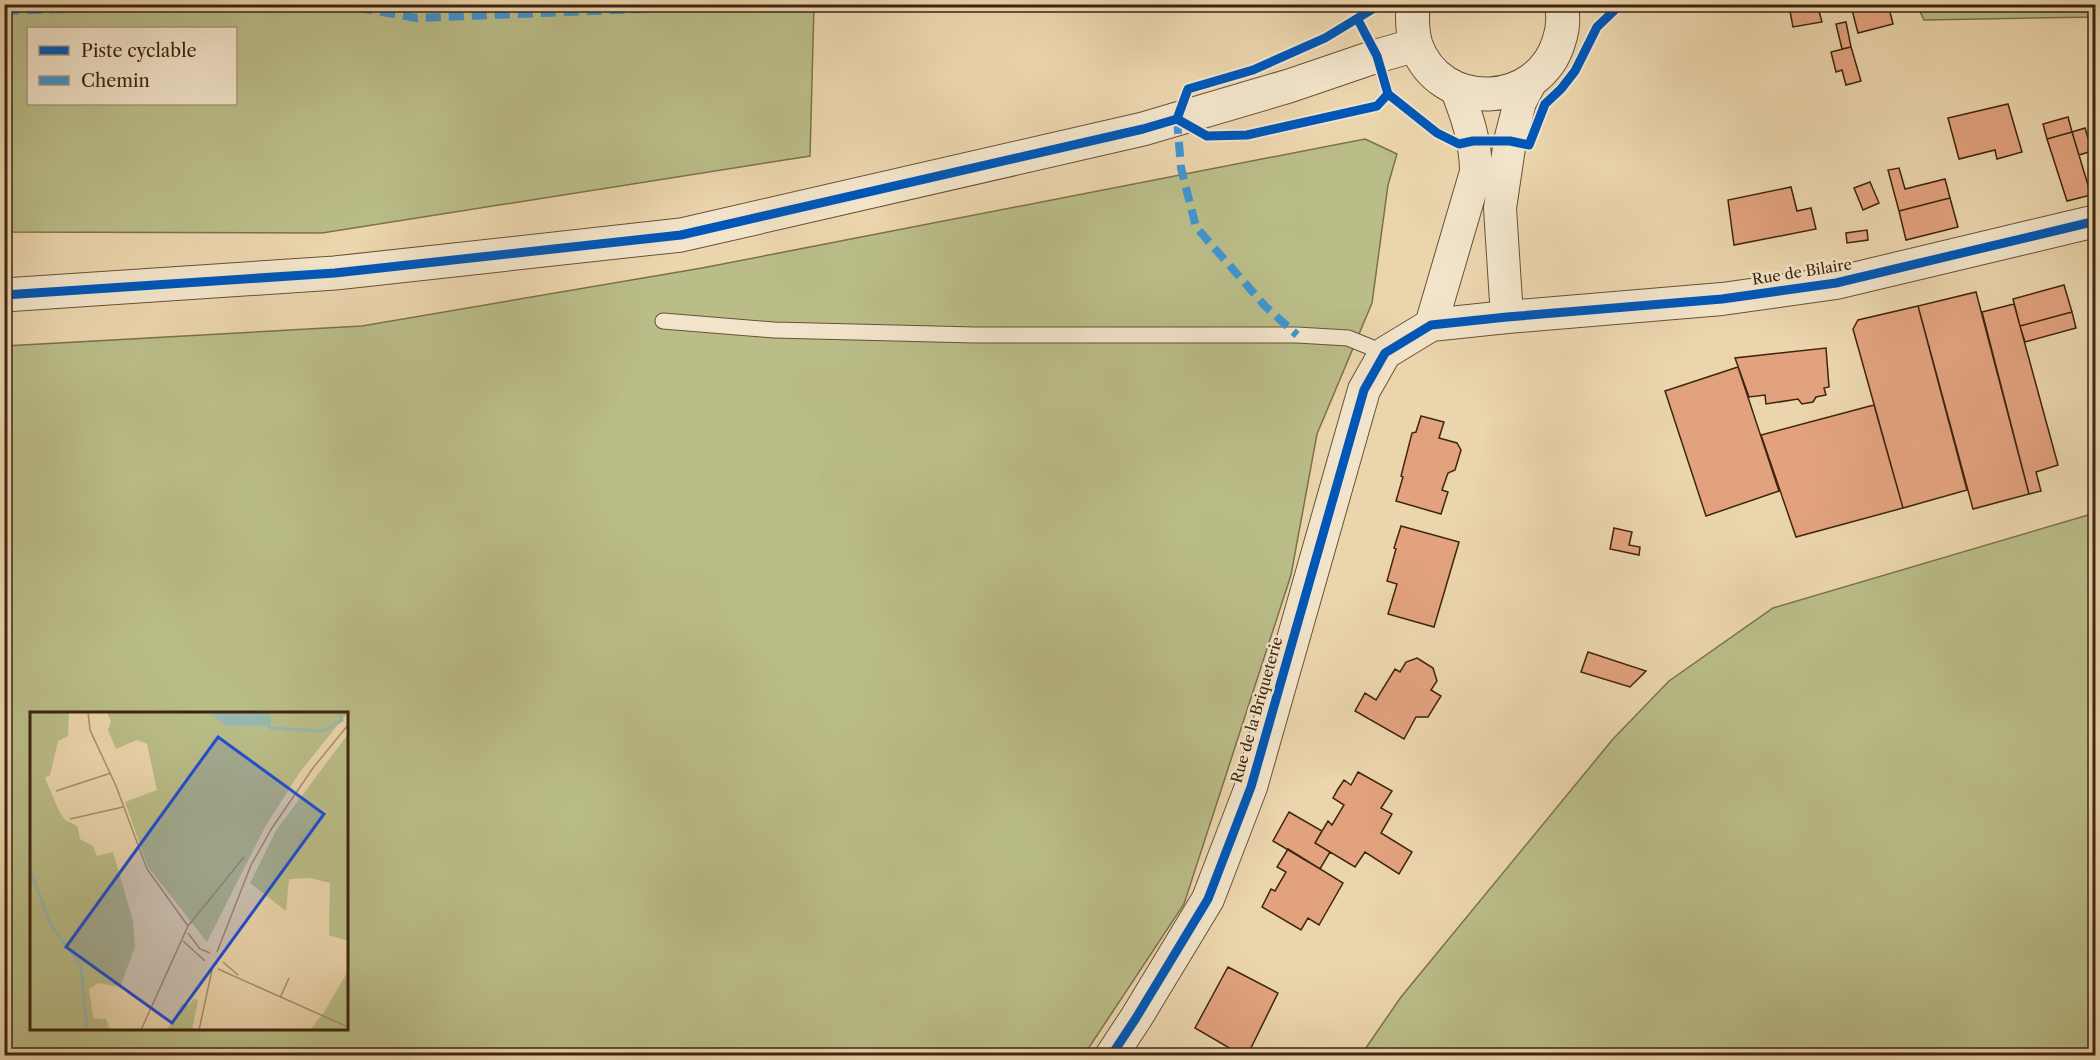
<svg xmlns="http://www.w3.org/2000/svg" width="2100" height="1060" viewBox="0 0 2100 1060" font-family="'Libre Caslon Text',serif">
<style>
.green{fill:#babd88;stroke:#7c714c;stroke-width:1.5;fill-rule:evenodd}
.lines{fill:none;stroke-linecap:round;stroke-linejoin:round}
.stream{stroke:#747d6e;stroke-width:10}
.building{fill:#e2a27e;stroke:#3e250f;stroke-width:1.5}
.service-casing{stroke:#695136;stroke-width:17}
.minor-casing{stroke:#695136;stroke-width:34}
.tertiary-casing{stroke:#695136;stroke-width:35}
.service{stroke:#f2e4ca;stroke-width:15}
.minor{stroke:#f2e4ca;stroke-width:32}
.tertiary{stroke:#f2e4ca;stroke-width:33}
.quiet{stroke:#3f95d2;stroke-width:8;stroke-dasharray:15 8;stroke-linecap:butt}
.cycleway-casing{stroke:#f2e4ca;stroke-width:13}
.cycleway{stroke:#0057b8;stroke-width:9}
.labels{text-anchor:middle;stroke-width:5;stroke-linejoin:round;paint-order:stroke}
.street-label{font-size:15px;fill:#3e250f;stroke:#f2e4ca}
.inset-river{fill:none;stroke:#98b8ae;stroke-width:3}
.inset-road{fill:none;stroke:#a68f6e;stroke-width:1.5}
.view{fill:#1d4ed8;fill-opacity:0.15;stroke:#1d4ed8;stroke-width:3}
.inset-edge{fill:none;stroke:#3e250f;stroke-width:3}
</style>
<rect width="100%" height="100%" fill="#ebd5ad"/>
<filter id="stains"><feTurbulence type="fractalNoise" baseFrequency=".00333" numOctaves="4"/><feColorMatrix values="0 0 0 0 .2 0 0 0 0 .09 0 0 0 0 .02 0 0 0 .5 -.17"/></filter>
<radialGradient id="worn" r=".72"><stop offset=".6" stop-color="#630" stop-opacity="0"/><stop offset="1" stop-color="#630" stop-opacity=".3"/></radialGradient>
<path class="green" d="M5 4 814 5 810 156 322 233 5 232ZM236 28V104H28V28Z
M1917 5H2095V17L1924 20Z
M1365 139 1397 154 1388 185 1372 303 1317 434 1291 575 1184 904 1084 1055 5 1056V346L362 326 702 268ZM32 714H346V1028H32Z
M2095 513V1055H1361L1401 997 1613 739 1669 681 1773 608Z"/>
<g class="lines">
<path class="stream" d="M2093 1056 2096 1049"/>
</g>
<path class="building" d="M1798 4H1817L1822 22 1793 27 1789 6Z
M1859 4H1888L1893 24 1858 33 1851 6Z
M1846 22 1851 47 1842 49 1836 24Z
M1851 47 1861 81 1846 85 1842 70 1836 72 1831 52Z
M2008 104 2022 152 1997 159 1995 150 1959 159 1948 118Z
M2068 117 2072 132 2047 139 2043 124Z
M2085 128 2092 151 2079 155 2072 132Z
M2072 132 2091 195 2067 201 2047 139Z
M1899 168 1905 189 1945 179 1950 198 1899 211 1888 170Z
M1870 182 1879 203 1863 210 1854 188Z
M1791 187 1797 211 1811 208 1816 229 1734 245 1728 200Z
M1950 198 1958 227 1906 240 1899 211Z
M1867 230 1868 240 1847 243 1846 233Z
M2064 285 2072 312 2020 326 2013 299Z
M1976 292 2029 494 1973 509 1918 306Z
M2014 304 2058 465 2036 472 2041 491 2029 494 1982 312Z
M1918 306 1967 490 1903 508 1853 329 1858 320Z
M2072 312 2076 328 2025 342 2020 326Z
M1826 348 1829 387 1824 388 1826 395 1816 397 1813 402 1802 404 1798 399 1766 404 1765 395 1749 397 1735 358Z
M1738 367 1779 491 1706 516 1665 391Z
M1874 405 1903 508 1796 537 1761 435Z
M1421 416 1444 422 1439 438 1457 443 1461 450 1455 470 1448 473 1442 490 1448 492 1441 514 1396 501 1403 477 1401 476 1412 433 1416 432Z
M1401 526 1459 542 1434 627 1388 614 1397 584 1387 581 1396 549 1394 548Z
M1614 528 1632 532 1629 545 1640 547 1639 555 1610 549Z
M1588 652 1646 671 1630 687 1581 672Z
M1417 658 1433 668 1437 681 1431 690 1441 696 1428 717H1416L1404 739 1355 711 1365 693 1376 700 1395 669 1400 672 1406 662Z
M1358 772 1392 791 1381 808 1392 814 1381 833 1412 852 1399 874 1365 852 1355 867 1315 843 1328 821 1332 825 1344 805 1333 798 1338 789 1344 780 1351 785Z
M1289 812 1322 831 1315 843 1330 852 1320 869 1273 841Z
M1288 849 1343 883 1319 925 1308 918 1301 930 1262 907 1271 889 1275 891 1286 872 1277 867Z
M1228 967 1278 993 1247 1056H1243L1195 1028Z"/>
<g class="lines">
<defs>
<path id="service" d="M663 321 774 330 975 335H1297L1348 338 1385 353"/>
<path id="minor" d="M1507 317 1500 208 1510 141 1520 102 1531 81
M1431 325 1476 172C1476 142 1467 116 1456 88
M1111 1056 1136 1018 1208 899 1251 787 1364 390 1385 353 1431 325 1507 317 1722 299 1836 283 2096 221"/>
<path id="tertiary" d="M1413 4C1412 18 1412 32 1416 45 1440 113 1539 109 1559 41 1563 29 1564 16 1561 4
M4 295 335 273 681 235 1143 129 1289 86 1377 56 1416 45"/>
</defs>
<use href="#service" class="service-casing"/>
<use href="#minor" class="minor-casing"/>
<use href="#tertiary" class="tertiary-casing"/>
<use href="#service" class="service"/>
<use href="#minor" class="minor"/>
<use href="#tertiary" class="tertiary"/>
<path class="quiet" d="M335 4 417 18 769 4
M4 11 212 4
M1177 119 1181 168 1196 227 1265 306 1297 335"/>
<defs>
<path id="cycleway" d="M1358 20 1377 56 1388 94 1437 133 1459 144 1473 141H1510L1529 145 1545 104 1561 89 1575 71 1597 27 1621 4
M1177 119 1188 89 1253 70 1325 38 1381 4
M4 295 335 273 681 235 1143 129 1177 119 1207 136 1247 135 1377 106 1388 94
M1111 1056 1136 1018 1208 899 1251 787 1364 390 1385 353 1431 325 1507 317 1722 299 1836 283 2096 221"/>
</defs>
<use href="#cycleway" class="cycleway-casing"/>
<use href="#cycleway" class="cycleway"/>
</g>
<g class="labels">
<g class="street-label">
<text transform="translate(1802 272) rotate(-9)" y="5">Rue de Bilaire</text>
<text transform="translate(1257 710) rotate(-74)" y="5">Rue de la Briqueterie</text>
</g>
</g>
<g transform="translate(30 712)">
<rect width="318" height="318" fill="#ebd5ad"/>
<path d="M0 0H39L38 24 28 29 20 63 15 66 29 99 35 108 47 114 50 127 63 134 67 144 83 140 103 209 105 235 90 275 68 271 59 277 63 306 76 307 80 318H0ZM77 0H179L197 14 240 15V0H318L270 60 235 115 177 230 118 155 95 90 127 78 117 32 107 28 86 37 78 18 81 10ZM318 22V229L299 223 300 171 280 166 259 167 256 199 220 171 247 117ZM318 259V318H280L294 300ZM164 286 168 289 162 318H137L152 292 159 293Z" fill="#babd88"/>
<path d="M179 0H240L241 15 196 14Z" fill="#98b8ae"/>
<path class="inset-river" d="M239 16 293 19 312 8 309 0M0 158 21 213 51 254 57 318"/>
<path class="inset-road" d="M58 0 60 18 86 74 117 157 158 214M26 79 81 61M40 107 93 95M158 221 170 237 180 241M153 229 175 249M187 240 221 153 242 116 283 56 318 13M193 250 208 263M188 257 318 315M250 286 259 266M111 318 158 214 214 145M169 318 182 258"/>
<path class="view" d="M188 25 294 102 142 311 36 235Z"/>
<rect width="318" height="318" class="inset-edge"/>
</g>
<rect width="2100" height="1060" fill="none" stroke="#ebd5ad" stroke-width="24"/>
<rect x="6" y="6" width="2088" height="1048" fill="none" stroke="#3e250f" stroke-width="3"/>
<rect x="12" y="12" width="2076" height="1036" fill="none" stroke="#3e250f" stroke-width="1.5"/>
<rect x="27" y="27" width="210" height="78" fill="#f2e4ca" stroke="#aa987f" stroke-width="1.5"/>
<rect x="39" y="46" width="30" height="9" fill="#0057b8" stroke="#aa987f" stroke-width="1.5"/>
<text x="81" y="57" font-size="18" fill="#3e250f">Piste cyclable</text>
<rect x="39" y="76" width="30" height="9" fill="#3f95d2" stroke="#aa987f" stroke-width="1.5"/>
<text x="81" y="87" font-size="18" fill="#3e250f">Chemin</text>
<rect width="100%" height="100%" filter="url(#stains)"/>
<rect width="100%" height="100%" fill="url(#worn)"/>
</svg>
